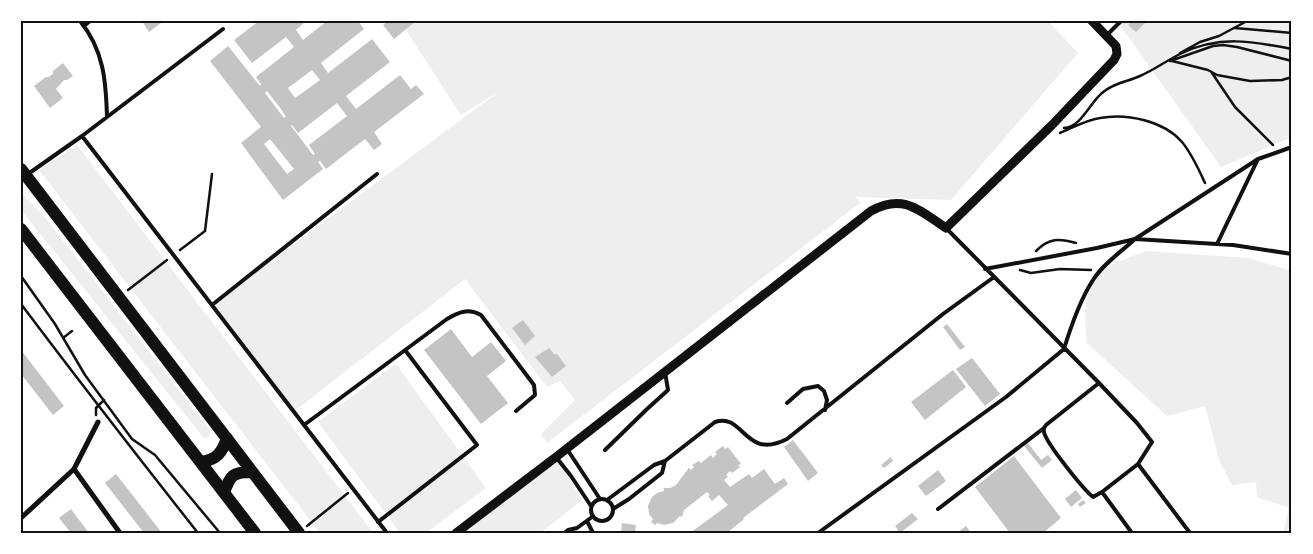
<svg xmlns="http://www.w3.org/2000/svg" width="1313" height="554" viewBox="0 0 1313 554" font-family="Quicksand,sans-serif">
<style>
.green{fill:#eee}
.building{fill:#c4c4c4;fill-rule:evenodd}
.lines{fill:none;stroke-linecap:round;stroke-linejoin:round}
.path{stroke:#111;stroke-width:2.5}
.service{stroke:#111;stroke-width:4}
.minor{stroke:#111;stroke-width:5}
.tertiary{stroke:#111;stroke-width:9}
.primary{stroke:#111;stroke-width:12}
.neatline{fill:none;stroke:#111;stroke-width:2}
</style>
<rect width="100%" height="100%" fill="#fff"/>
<path class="green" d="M400 21H1048L1078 53 951 200 856 197 860 203 547 443 541 434 575 400 560 381 547 387 465 279 293 412 212 305 501 90 461 115Z
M1117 21H1292V137L1221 167Z
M77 145 373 533H320L39 170Z
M21 193 44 216 210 430V435L207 438 203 437 21 210Z
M1146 251 1249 258 1292 271V533H1283L1289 508 1257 497 1256 482 1232 485 1219 460 1205 406 1167 416 1087 343C1085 319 1081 291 1099 272 1105 266 1136 255 1146 251Z
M396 364 486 488 426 533H400L318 422Z
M556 457 582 500 540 533H456Z"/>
<path class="building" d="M142 21H159L161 23 149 32Z
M259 21H306L296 30 303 40 327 21H358L364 29 321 63 328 73 372 39 390 62 346 96 356 109 400 75 411 89 416 85 424 94 374 132 382 144 374 150 365 139 326 169 320 161 318 162 323 169 283 200 241 143 261 127 210 61 228 46 260 86 261 84 256 77 294 47 286 37 252 63 234 40ZM312 70 320 80 295 98 288 88ZM267 91 281 109 286 117 284 118 265 93ZM337 103 347 116 309 145 315 154 313 155 291 126 292 125 298 133ZM270 139 294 169 287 174 264 144Z
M388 21H416L394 39 383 25Z
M1132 21H1147L1136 32 1128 25Z
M63 63 73 76 67 80H64L56 89 63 98 50 108 34 86 46 77H48L53 74V71Z
M523 320 535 336 525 345 512 328Z
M947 324 965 347 960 350 943 327Z
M451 329 472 357 491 342 506 361 487 376 508 403 481 424 424 350Z
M549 348 554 354H557L566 366 552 377 535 357Z
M21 350 64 406 53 415 21 374Z
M972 358 1000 394 985 406 956 369Z
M953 370 966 387 925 420 911 402Z
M793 440 818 473 808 481 784 447Z
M1028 443 1041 460 1048 455 1052 460 1042 468 1024 446Z
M723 446 725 449 728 447 741 464 738 465 740 467 732 473 730 471 726 475 728 477 724 480 730 487 749 474 752 478 764 469 775 484 784 478 788 484 743 518 744 519 727 533H690L728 505 719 495 712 501 708 496 710 495 707 492 684 510 682 517 680 516 673 523 664 525 657 523 655 525 651 522 653 519 649 514 648 506 652 497 657 493 664 491V488H670L676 485 688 469 689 468 691 470 694 467 692 465 699 461 701 463 711 455 713 458 717 454 715 452Z
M1014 456 1061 518 1043 533H1010L975 487Z
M891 457 893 461 884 468 881 465Z
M938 470 946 481 926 496 918 486Z
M116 474 162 533H144L105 483Z
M1076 490 1082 498 1071 507 1065 499Z
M1083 500 1086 503 1080 507 1078 504Z
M71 509 89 533H71L59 518Z
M912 513 918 519 900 533 895 526Z
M622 523 636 525 635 533H621Z
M966 526 971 533H957Z"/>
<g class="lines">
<path class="path" d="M1235 28 1292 33
M1180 53 1200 42 1219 36 1247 21
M1170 61 1213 46 1223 45 1237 47 1292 61
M1172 61 1208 70 1217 75 1250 81 1282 80 1292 77
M1212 73 1235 107 1273 145
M1064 128C1081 127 1089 104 1102 93 1113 83 1127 82 1140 76 1154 70 1166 61 1180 54 1219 35 1251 41 1292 49
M1060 133C1072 128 1086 120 1100 118 1127 113 1164 121 1182 142 1192 154 1199 170 1205 183
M180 250 205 231 212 174
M1036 251C1049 238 1059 238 1076 243
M1020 270 1031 273 1060 269 1091 270
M21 276 55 324 85 375 132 439 155 455 220 533
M128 290 167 260
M21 304C79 381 138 457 198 533
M63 338 72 331
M96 415V408L104 400
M307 526 348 493"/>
<path class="service" d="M80 21C104 50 106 82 107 117
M84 26 90 21
M1107 35 1121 21
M82 136 387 533
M28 174 82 136 223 29
M946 228 1099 383 1137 423 1152 442 1138 464 1102 492 1093 497C1083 489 1046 443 1044 432 1043 428 1044 428 1046 425L1099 383
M1135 239 1258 159 1292 147
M1135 239 1233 245 1292 254
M1217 244 1257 161
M985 269 1097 248 1135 239C1121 252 1103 264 1093 280 1080 300 1071 326 1064 349
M212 305 377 174
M787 403 803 389 818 386 824 391 827 400 825 410
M304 425 447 319C459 312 468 308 481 315L534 385 535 395 516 411
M567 449 600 499
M605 450 646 410 668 390 665 372
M556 457 571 476 591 506
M1138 464 1190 533
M1102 492 1132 533
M591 510a11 11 0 1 1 22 0a11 11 0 1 1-22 0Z
M607 500 654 465 665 461 715 422C744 412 744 461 787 439L943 314 994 277
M613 509 629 499 662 473 665 461
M938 509 1044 428
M587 521 593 533
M378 522 477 445 405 350
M564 533 568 530 577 528 592 517
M818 533 1006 397 1064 349"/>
<path class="minor" d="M74 469 120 533
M21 518 74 469 98 422"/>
<path class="tertiary" d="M456 533 556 457 871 211C903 193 919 210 946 228L1052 125 1114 60 1117 54 1116 46 1092 21"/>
<path class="primary" d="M21 169 299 533
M21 229 255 533
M202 462C217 459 222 453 227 438
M224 493C230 475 233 472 252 472"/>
</g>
<rect width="1313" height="554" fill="none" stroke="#ffffff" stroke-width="45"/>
<rect x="22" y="22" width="1268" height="510" class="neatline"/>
</svg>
